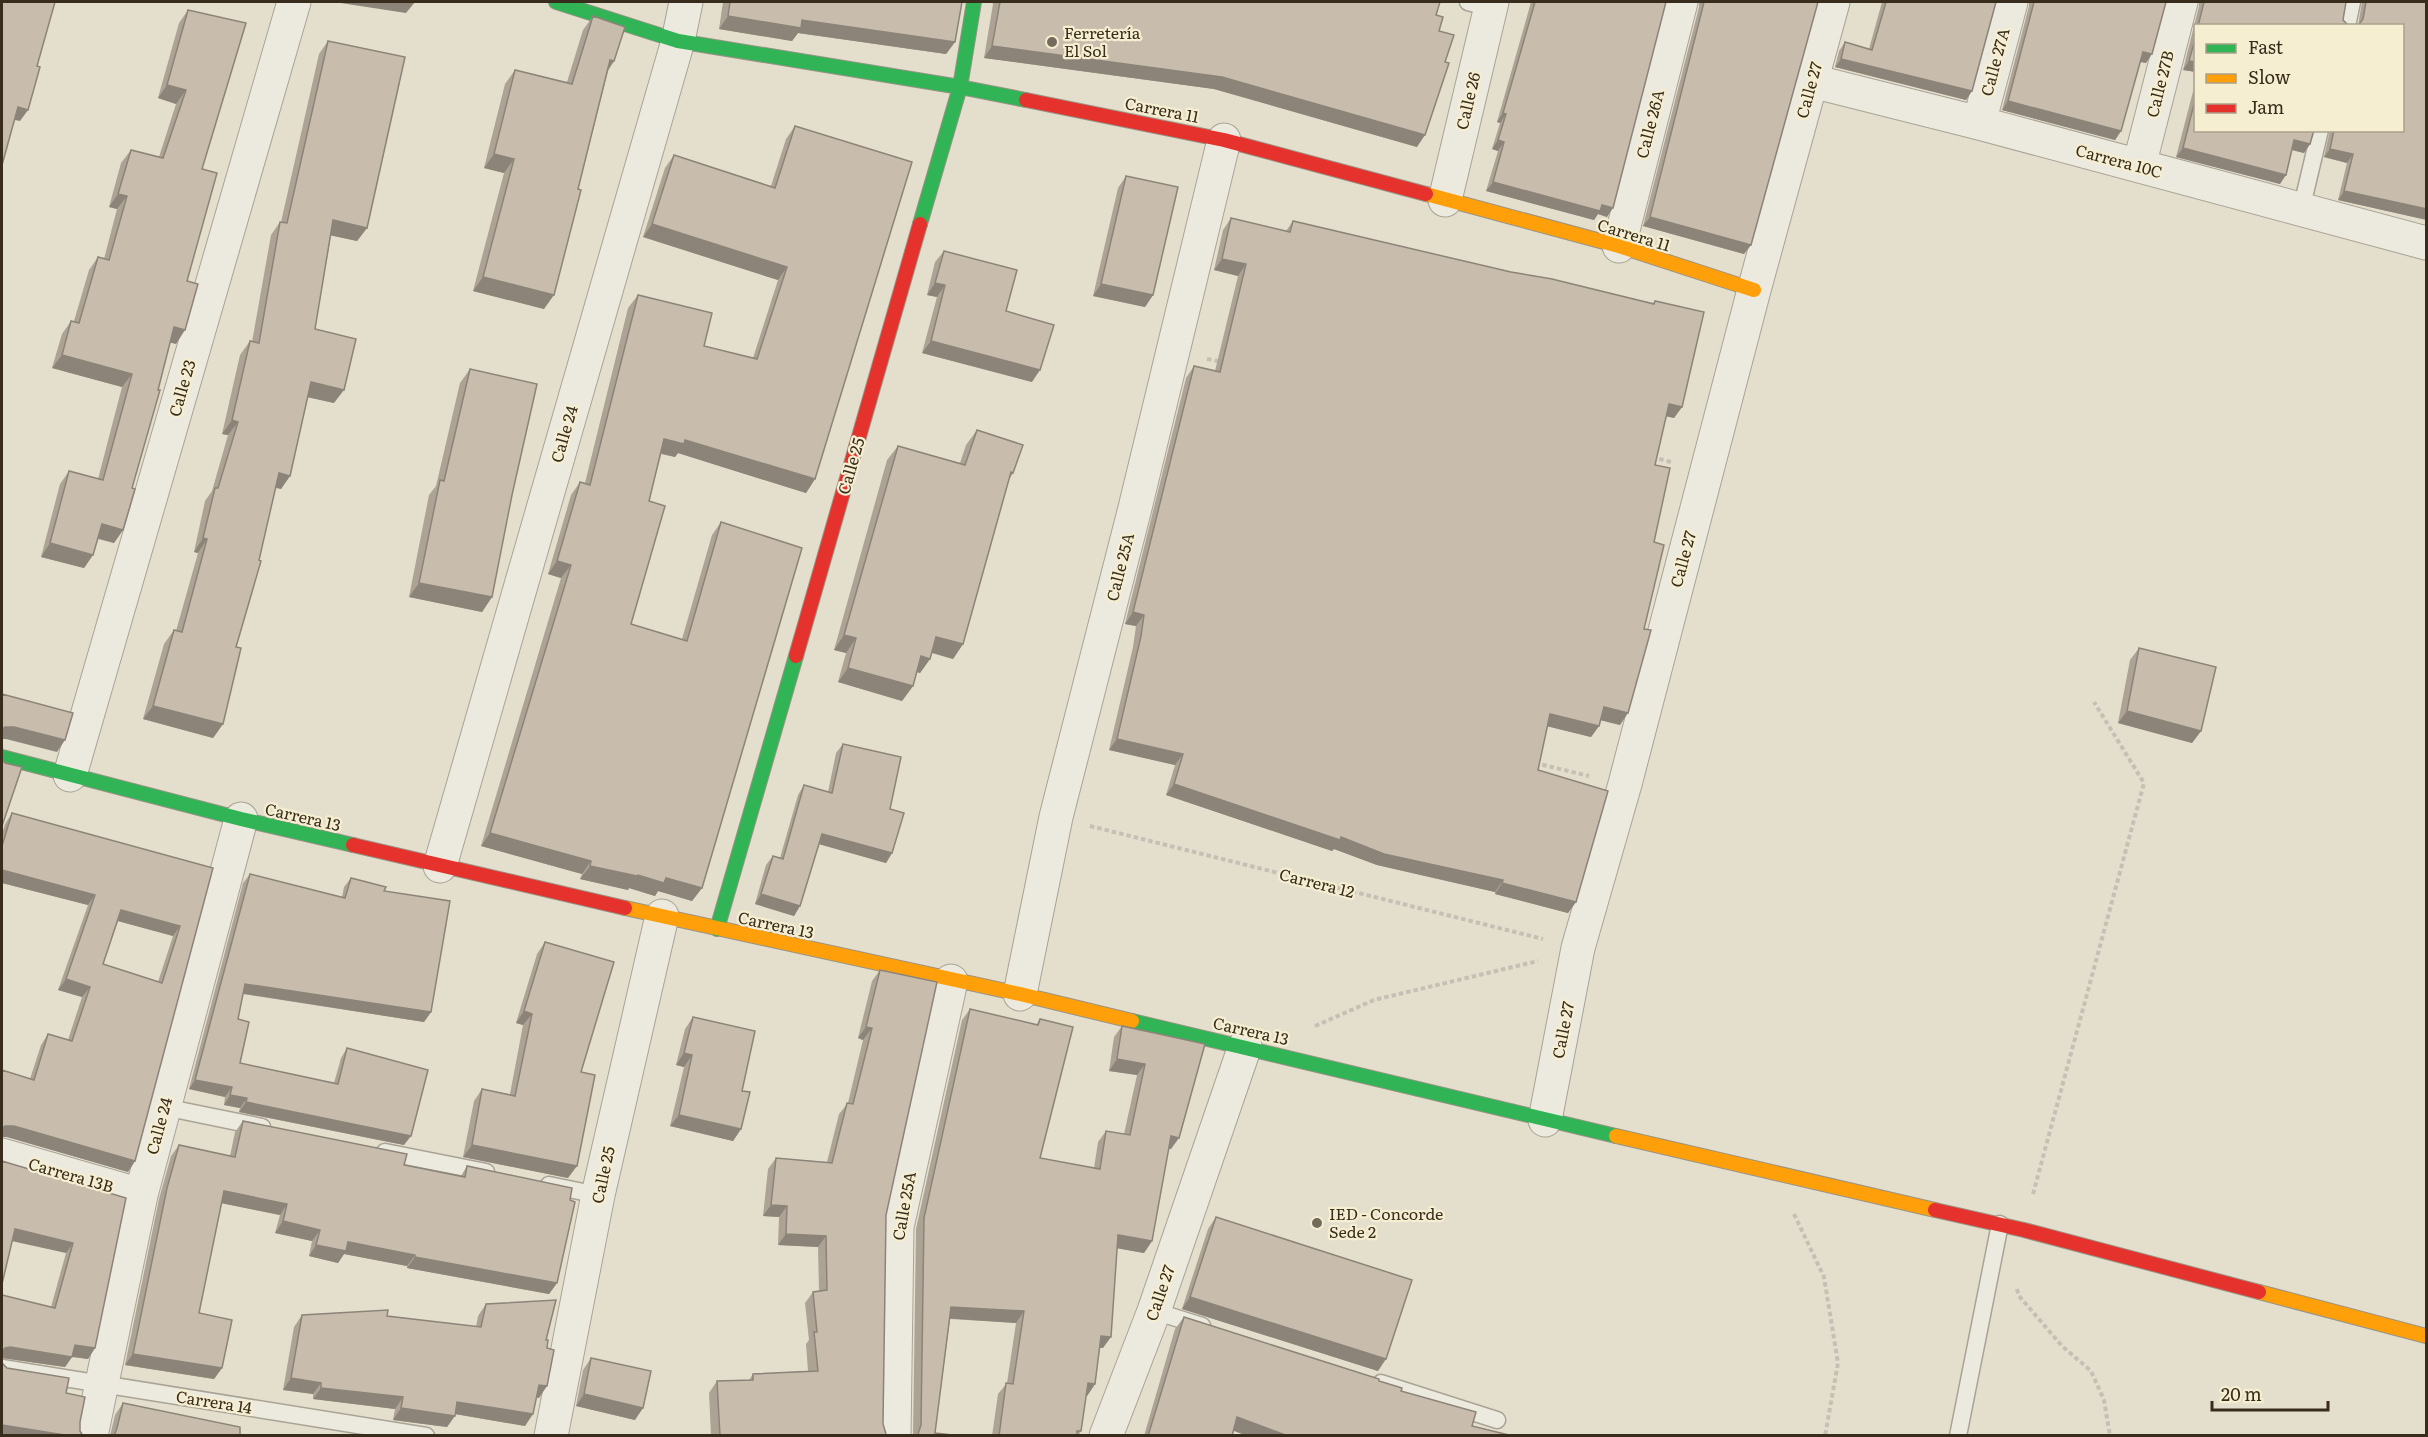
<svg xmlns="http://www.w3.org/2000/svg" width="2428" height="1437" viewBox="0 0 2428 1437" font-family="Literata,serif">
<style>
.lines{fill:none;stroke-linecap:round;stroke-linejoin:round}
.lane-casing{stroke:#a9a395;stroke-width:19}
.street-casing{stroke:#a9a395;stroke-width:35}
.fast-casing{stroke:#999385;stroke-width:16}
.slow-casing{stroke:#999385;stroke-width:16}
.jam-casing{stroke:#999385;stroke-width:16}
.path{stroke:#c5c0b5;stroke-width:4;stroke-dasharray:4.5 3;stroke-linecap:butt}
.lane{stroke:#ece9de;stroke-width:16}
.street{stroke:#ece9de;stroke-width:33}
.fast{stroke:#30b455;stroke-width:14}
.slow{stroke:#ff9f0a;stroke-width:14}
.jam{stroke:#e5322d;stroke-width:14}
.wall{fill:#aca395;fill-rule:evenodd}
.shaded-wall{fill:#8c8479}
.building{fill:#c8bdad;stroke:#8c8479;stroke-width:1.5;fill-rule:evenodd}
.poi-dot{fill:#746b5a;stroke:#f6eed1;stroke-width:2}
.labels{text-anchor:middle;stroke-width:4.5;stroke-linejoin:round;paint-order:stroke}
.poi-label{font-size:16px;fill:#382c1d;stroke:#f6eed1;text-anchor:start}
.street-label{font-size:16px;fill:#382c1d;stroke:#f6eed1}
</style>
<rect width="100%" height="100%" fill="#e4dfcc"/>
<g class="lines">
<defs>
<path id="lane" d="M1468 2 1490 8
M2347 26 2352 2
M2301 210 2320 130
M164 1107 262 1127
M385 1152 486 1172
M549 1185 598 1195
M1154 1311 1202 1326
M2 1368 426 1436
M1381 1383 1497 1420
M1958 1436 2000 1224"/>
<path id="street" d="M1812 81 1979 123 2426 243
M1979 123 2011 2
M2139 166 2181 2
M1445 200 1492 2
M1619 246 1681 2
M70 775 294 2
M440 866 678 41 686 2
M1020 994 1056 817 1135 508 1224 140
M1545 1120 1578 948 1625 784 1754 290 1833 2
M2 1155 141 1195
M91 1436 141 1195 241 819
M551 1436 598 1195 662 916
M894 1436 897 1227 951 981
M1106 1436 1154 1311 1245 1046"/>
<path id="fast" d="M556 2 678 41 960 87 1026 100
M920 224 960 87 974 2
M2 757 241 819 353 845
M717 929 796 656
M1132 1021 1616 1136"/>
<path id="slow" d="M1426 194 1619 246 1754 290
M625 908 1020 994 1132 1021
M1616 1136 1935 1210
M2259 1292 2426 1336"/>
<path id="jam" d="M1026 100 1224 140 1426 194
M796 656 920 224
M353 845 625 908
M1935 1210 2024 1230 2259 1292"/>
</defs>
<use href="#lane" class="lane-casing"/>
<use href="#street" class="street-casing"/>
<use href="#fast" class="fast-casing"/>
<use href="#slow" class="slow-casing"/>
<use href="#jam" class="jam-casing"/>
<path class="path" d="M1207 359 1223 362
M1652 457 1671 462
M1535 763 1589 776
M1090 826 1543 939
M1315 1026 1374 1000 1538 961
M2033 1194 2144 783 2094 702
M1794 1214 1824 1277 1838 1363 1825 1436
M2017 1289 2019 1296 2062 1346 2091 1371 2104 1400 2110 1436"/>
<use href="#lane" class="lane"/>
<use href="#street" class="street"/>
<use href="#fast" class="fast"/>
<use href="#slow" class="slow"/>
<use href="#jam" class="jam"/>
</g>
<path class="wall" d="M723 2H962L955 42 946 54 798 33 792 41 719 29Z
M992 2H1440L1436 15 1439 31 1417 147 1214 89 984 58 993 4Z
M1531 2H1666L1607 217 1598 214 1594 220 1486 191 1498 151 1492 149 1500 123 1497 122Z
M1699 2H1818L1751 245 1744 254 1643 226 1699 7Z
M1882 2H1996L1972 91 1966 100 1835 67 1839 51 1845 42 1869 49Z
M2029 2H2166L2146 63 2140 62 2121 131 2115 140 2002 110 2029 6Z
M2199 2H2346L2343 20 2349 26H2196V72L2183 70 2199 6Z
M2362 2H2427V220L2338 200 2347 163 2324 157 2330 130H2403L2358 26Z
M188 10 202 169 187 281 176 344 170 342 132 488 123 530 114 543 98 539 93 555 84 568 41 557 60 484 69 471 98 479 122 387 52 368 62 334 71 321H74L89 270 98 257 104 259 117 209 109 207 121 163 131 150 159 157 176 104 158 98 179 23Z
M593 16 614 61 608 71 578 189 544 309 473 291 504 173 484 168 505 84 515 70 567 82 583 30Z
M328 41 367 228 357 241 331 235 315 329 334 403 308 397 290 476 281 489 276 488 236 647 223 724 213 738 143 719 164 644 174 630 176 631 198 553 194 552 205 501 212 491 228 435 222 434 240 355 250 341 252 342 271 235 280 222H281L319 54Z
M2196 80V130L2310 144 2304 153 2292 150 2280 184 2176 157Z
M795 126 815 479 806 493 678 453 675 457 661 454 649 501 631 624 682 639 712 535 721 522 702 888 692 901 658 891 655 896 629 888 628 890 580 879 582 874 481 846 561 578 548 574 571 495 580 482 585 483 628 308 638 295 704 346 753 358 778 280 643 237 665 168 674 155 771 186 786 139Z
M1126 176 1153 295 1145 307 1093 296 1118 188Z
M1231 218 1286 231 1293 221 1511 272 1653 303 1655 301 1682 407 1674 418 1666 416 1655 465 1654 542 1620 725 1600 720 1599 726 1591 737 1547 726 1538 770 1576 902 1568 913 1495 894V892L1377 865 1334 849 1332 851 1166 795 1175 765 1109 750 1133 647 1136 626 1125 624 1186 378 1194 366 1215 371 1238 276 1214 270 1223 230Z
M944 251 1032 382 922 353 937 297 927 295 935 262Z
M470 369 492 597 482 612 409 597 429 495 436 486 460 383Z
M977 430 1013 473 1009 480 963 644 953 659 932 653 930 659 920 673 916 672 913 686 902 701 838 682 846 653 834 650 887 460 898 446 960 463 966 445Z
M2139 648 2201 731 2192 743 2118 723 2130 660Z
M843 744 890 809 892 853 886 863 819 844 800 906 794 916 755 904 766 865 773 856 780 858 798 795 804 785 828 792 836 753Z
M12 813 213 868 135 1161 128 1172 7 1137 30 1079 41 1045 48 1034 68 1040 82 997 58 990 88 905 2 883V834L5 824ZM118 921 173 936 158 982 103 964Z
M250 874 342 897 344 887 351 878 384 891 431 1012 424 1022 243 994 238 1019 240 1063 334 1083 341 1058 347 1048 404 1145 239 1112 240 1108 224 1105 225 1097 189 1089 243 883Z
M545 942 581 1072 568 1178 463 1157 474 1101 482 1089 510 1094 523 1025 516 1023 537 954Z
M880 970 886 1215 883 1424 886 1434 887 1436H711L709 1393 717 1381 749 1380 753 1374 808 1371 806 1344 809 1340 805 1303 813 1292 819 1291 818 1247 778 1245 779 1217 763 1216 768 1169 776 1158 827 1162 839 1114 848 1103 863 1040 858 1038 872 981Z
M970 1009 1036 1025 1040 1019V1158L1094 1168 1098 1142 1106 1131 1124 1134 1137 1075 1109 1071 1114 1037 1122 1026 1205 1044 1171 1149H1168L1152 1241 1144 1253 1117 1248 1103 1348H1100L1095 1384 1087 1396H1086L1081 1431 1078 1436H992L998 1394 1007 1383 1016 1323 950 1319 935 1433 961 1436H913L916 1229 962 1020Z
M693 1017 742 1091 741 1129 733 1141 670 1126 684 1067 676 1065 685 1029Z
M243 1121 404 1165 461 1176 467 1166 570 1200 557 1283 549 1294 407 1268V1266L344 1254 338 1263 309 1256 312 1241 275 1233 280 1215 221 1203 199 1313 222 1368 214 1379 125 1365 159 1199 171 1156 179 1145 230 1156 235 1132Z
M4 1162 126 1198 95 1348 88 1359 72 1357 65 1367 2 1358V1295L51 1307 66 1253Z
M1216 1217 1378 1371 1182 1309 1208 1229Z
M486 1304 546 1340 539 1398 537 1397 525 1426 455 1414 447 1427 393 1420 395 1409 313 1399V1394L283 1390 294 1327 302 1315 387 1316 476 1327 478 1316Z
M1184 1317 1233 1430 1232 1436H1144L1175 1329Z
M591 1358 635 1420 576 1406 583 1370Z
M123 1403 240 1436H110L115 1415Z"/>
<path class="shaded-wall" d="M334 2H415L406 13Z
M728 16 802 20 955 42 946 54 798 33 792 41 719 29Z
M992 46 1222 77 1425 135 1417 147 1214 89 984 58Z
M2143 52 2152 54 2146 63 2136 61Z
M1841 59 1972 91 1966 100 1835 67Z
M610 60 614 61 604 75Z
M2189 61 2196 62V72L2183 70Z
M167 85 186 90 176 104 158 98Z
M2008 101 2121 131 2115 140 2002 110Z
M18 107 28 110 20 121 10 119Z
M1503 113 1506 114 1500 123 1497 122Z
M1498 140 1504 142 1498 151 1492 149Z
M2294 140 2310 144 2304 153 2288 149Z
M2183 148 2286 175 2280 184 2176 157Z
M2330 149 2353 154 2347 163 2324 157Z
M494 154 514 159 504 173 484 168Z
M1493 182 1602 205 1613 208 1607 217 1598 214 1594 220 1486 191Z
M2344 191 2427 209V220L2338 200Z
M118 194 127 196 117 209 109 207Z
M1650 217 1751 245 1744 254 1643 226Z
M333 220 367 228 357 241 324 234Z
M652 224 787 267 778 280 643 237Z
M1222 259 1246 264 1238 276 1214 270Z
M483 277 554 295 544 309 473 291Z
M935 283 945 285 937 297 927 295Z
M1101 284 1153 295 1145 307 1093 296Z
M174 327 185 330 176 344 165 341Z
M931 341 1040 370 1032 382 922 353Z
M62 355 132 374 122 387 52 368Z
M311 382 344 390 334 403 302 396Z
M1669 404 1682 407 1674 418 1661 415Z
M232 420 238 422 228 435 222 434Z
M664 439 685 440 815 479 806 493 678 453 675 457 655 452Z
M279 473 290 476 281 489 270 486Z
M102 524 123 530 114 543 93 537Z
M203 538 207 539 198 553 194 552Z
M50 543 93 555 84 568 41 557Z
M557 561 571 565 561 578 548 574Z
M419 583 492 597 482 612 409 597Z
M1133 612 1144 615 1136 626 1125 624Z
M844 635 856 638 846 653 834 650Z
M936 637 963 644 953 659 926 651Z
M921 656 930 659 920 673 911 670Z
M848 668 913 686 902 701 838 682Z
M153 706 223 724 213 738 143 719Z
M1604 707 1628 713 1620 725 1596 719Z
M2127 711 2201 731 2192 743 2118 723Z
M1550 714 1599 726 1591 737 1542 725Z
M5 727H14L65 740 57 752 6 739H2V729Z
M1117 739 1183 754 1175 765 1109 750Z
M1174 784 1341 837 1503 880 1495 892 1377 865 1334 849 1332 851 1166 795Z
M490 833 591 861 582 874 481 846Z
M822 834 892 853 886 863 815 843Z
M590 866 638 875 666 878 702 888 692 901 658 891 655 896 629 888 628 890 580 879Z
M2 870 95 895 88 905 2 883Z
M1502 883 1576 902 1568 913 1495 894Z
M761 894 800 906 794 916 755 904Z
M121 910 180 926 173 936 114 920Z
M66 979 90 987 82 997 58 990Z
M245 984 431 1012 424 1022 239 993Z
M524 1011 532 1014 523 1025 516 1023Z
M866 1027 872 1028 863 1040 858 1038Z
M684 1053 692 1055 684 1067 676 1065Z
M1117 1059 1145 1064 1137 1075 1109 1071Z
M195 1080 232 1087 225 1097 189 1089Z
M230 1095 247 1098 240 1108 224 1105Z
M246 1102 411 1136 404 1145 239 1112Z
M679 1115 741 1129 733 1141 670 1126Z
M5 1126H14L135 1161 128 1172 7 1137H2V1128Z
M1171 1136 1179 1138 1171 1149 1162 1148Z
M472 1145 577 1166 568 1178 463 1157Z
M224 1191 287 1204 280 1215 216 1202Z
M771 1205 787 1206 779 1217 763 1216Z
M283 1221 320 1230 312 1241 275 1233Z
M15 1229 73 1243 66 1253 7 1240Z
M786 1234 826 1236 818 1247 778 1245Z
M1118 1235 1152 1241 1144 1253 1110 1247Z
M348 1242 415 1255 407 1266 344 1254 338 1263 309 1256 316 1245Z
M415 1257 557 1283 549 1294 407 1268Z
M1190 1297 1386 1359 1378 1371 1182 1309Z
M951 1307 1024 1311 1016 1323 943 1318Z
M1101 1336 1111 1337 1103 1348H1093Z
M75 1345 95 1348 88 1359 67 1356Z
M10 1347 72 1357 65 1367 2 1358V1352L5 1348Z
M133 1354 222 1368 214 1379 125 1365Z
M291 1378 321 1383 313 1394 283 1390Z
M1088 1383 1095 1384 1087 1396 1080 1395Z
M539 1385 547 1386 539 1398 531 1396Z
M321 1388 403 1397 395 1409 313 1399Z
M584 1394 643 1408 635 1420 576 1406Z
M457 1402 533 1414 525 1426 449 1413Z
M401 1408 455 1416 447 1427 393 1420Z
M1237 1417 1288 1436H1247L1229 1429Z
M2 1425 71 1436H2Z"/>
<path class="building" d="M2 2H55L37 66 40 67 28 110 18 107 2 165Z
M730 2H962L955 42 802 20 801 28 728 16Z
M1000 2H1440L1436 15 1443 17 1439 31 1454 35 1445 62 1449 63 1425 135 1222 77 992 46Z
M1535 2H1666L1613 208 1602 205 1600 211 1493 182 1504 142 1498 140 1506 114 1503 113Z
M1704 2H1818L1751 245 1650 217Z
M1886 2H1996L1972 91 1841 59 1845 42 1872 50Z
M2034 2H2166L2152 54 2143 52 2121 131 2008 101Z
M2204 2H2346L2343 20 2349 26H2198Z
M2366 2H2427V209L2344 191 2353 154 2330 149 2334 130H2403V26H2358L2363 19Z
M188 10 246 23 202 169 217 173 187 281 198 284 185 330 174 327 158 390H160L132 488 135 489 123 530 102 524 93 555 50 543 69 471 103 480 132 374 62 355 71 321 79 323 98 257 109 260 127 196 118 194 131 150 163 158 186 90 167 85Z
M593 16 625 27 614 61 610 60 578 189 581 190 554 295 483 277 514 159 494 154 515 70 572 84Z
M2196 36V62L2189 61Z
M328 41 405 57 367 228 333 220 315 329 356 339 344 390 311 382 290 476 279 473 259 560 261 561 236 647 241 648 223 724 153 706 174 630 182 632 207 539 203 538 215 488H218L238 422 232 420 250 341 259 343 280 222 287 223Z
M2196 96V130H2314L2310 144 2294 140 2286 175 2183 148Z
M795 126 912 162 815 479 685 440 684 444 664 439 649 501 665 506 631 624 687 641 721 522 802 548 702 888 666 878 664 883 638 875 637 876 590 866 591 861 490 833 571 565 557 561 580 482 590 485 638 295 712 313 704 346 757 359 787 267 652 224 674 155 775 188Z
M1126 176 1178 187 1153 295 1101 284Z
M1231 218 1290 232 1293 221 1511 272 1552 279 1654 304 1655 301 1704 312 1682 407 1669 404 1655 465 1670 468 1654 542 1664 545 1644 629 1651 630 1628 713 1604 707 1599 726 1550 714 1538 770 1608 791 1576 902 1502 883 1503 880 1384 854 1341 837 1340 840 1174 784 1183 754 1117 739 1141 636 1144 615 1133 612 1194 366 1220 372 1246 264 1222 259Z
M944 251 1017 270 1006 311 1054 325 1040 370 931 341 945 285 935 283Z
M470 369 537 384 512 495 492 597 419 583 440 480 444 481Z
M977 430 1023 445 1013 473 1011 472 963 644 936 637 930 659 921 656 913 686 848 668 856 638 844 635 898 446 965 465Z
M2139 648 2216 667 2201 731 2127 711Z
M2 694 73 713 65 740 14 727H5L2 729Z
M843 744 901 757 890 809 904 813 892 853 822 834 800 906 761 894 773 856 783 859 804 785 832 793Z
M2 760 5 763 22 767 2 826Z
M12 813 213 868 135 1161 14 1126H5L2 1128V1070L34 1080 48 1034 72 1041 90 987 66 979 95 895 2 870V846ZM121 910 180 926 162 983 103 964Z
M250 874 345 898 351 878 386 887 384 891 450 901 431 1012 245 984 238 1019 249 1022 240 1063 338 1084 347 1048 428 1070 411 1136 246 1102 247 1098 230 1095 232 1087 195 1080Z
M545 942 614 962 581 1072 595 1075 577 1166 472 1145 482 1089 515 1096 532 1014 524 1011Z
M880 970 937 982 886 1215 883 1424 886 1434 887 1436H720L717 1381 753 1380V1374L818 1371 814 1332H817L813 1292 827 1290 826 1236 786 1234 787 1206 771 1205 776 1158 832 1163 847 1103 853 1104 872 1028 866 1027Z
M970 1009 1038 1025 1040 1019 1073 1027 1040 1158 1100 1169 1106 1131 1130 1135 1145 1064 1117 1059 1122 1026 1205 1044 1179 1138 1171 1136 1152 1241 1118 1235 1111 1337 1101 1336 1095 1384 1088 1383 1081 1431H1077V1436H999L1006 1383 1013 1384 1024 1311 951 1307 935 1433 961 1436H917L918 1434 921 1425 924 1218Z
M693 1017 755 1031 742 1091 750 1092 741 1129 679 1115 692 1055 684 1053Z
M243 1121 407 1154 404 1165 465 1177 467 1166 572 1188 570 1200 575 1202 557 1283 415 1257V1255L348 1242 346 1251 316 1245 320 1230 283 1221 287 1204 224 1191 199 1313 232 1320 222 1368 133 1354 167 1188 179 1145 235 1157Z
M2 1161 126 1198 95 1348 75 1345 72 1357 10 1347 5 1348 2 1352V1295L55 1308 73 1243 15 1229 2 1284Z
M1216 1217 1412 1280 1386 1359 1190 1297Z
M556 1300 546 1340H548L547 1348 554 1350 547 1386 539 1385 533 1414 457 1402 455 1416 401 1408 403 1397 321 1388V1383L291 1378 302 1315 388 1310 387 1316 481 1327 486 1304Z
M1184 1317 1379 1379V1381L1402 1388 1401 1391 1476 1412 1472 1426 1513 1436H1288L1237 1417 1232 1436H1148Z
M591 1358 651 1371 643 1408 584 1394Z
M2 1363 7 1368 69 1378 66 1393 85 1397 80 1422V1431L83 1436H71L2 1425Z
M123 1403 240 1427V1436H114L117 1428Z"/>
<g class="poi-dot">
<circle cx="1052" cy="42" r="6"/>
<circle cx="1317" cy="1223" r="6"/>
</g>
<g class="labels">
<g class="poi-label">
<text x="1064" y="39">Ferretería<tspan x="1064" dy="18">El Sol</tspan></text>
<text x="1329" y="1220">IED - Concorde<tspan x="1329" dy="18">Sede 2</tspan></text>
</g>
<g class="street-label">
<text transform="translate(1995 62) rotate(-75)" y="6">Calle 27A</text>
<text transform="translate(2160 84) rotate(-76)" y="6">Calle 27B</text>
<text transform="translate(1809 90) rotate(-75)" y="6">Calle 27</text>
<text transform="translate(1468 101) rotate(-77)" y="6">Calle 26</text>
<text transform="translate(1162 110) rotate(11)" y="6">Carrera 11</text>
<text transform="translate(1650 124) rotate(-76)" y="6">Calle 26A</text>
<text transform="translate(2119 161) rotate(15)" y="6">Carrera 10C</text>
<text transform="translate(1634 235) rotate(17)" y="6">Carrera 11</text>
<text transform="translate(182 388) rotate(-74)" y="6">Calle 23</text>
<text transform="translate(564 434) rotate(-74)" y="6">Calle 24</text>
<text transform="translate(851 466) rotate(-74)" y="6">Calle 25</text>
<text transform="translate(1683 559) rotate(-75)" y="6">Calle 27</text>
<text transform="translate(1120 567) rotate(-76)" y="6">Calle 25A</text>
<text transform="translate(303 817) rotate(13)" y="6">Carrera 13</text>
<text transform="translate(1317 883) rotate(14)" y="6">Carrera 12</text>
<text transform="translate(776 925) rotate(12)" y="6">Carrera 13</text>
<text transform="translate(1563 1030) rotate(-79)" y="6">Calle 27</text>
<text transform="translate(1251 1031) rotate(13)" y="6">Carrera 13</text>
<text transform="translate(159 1126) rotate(-75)" y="6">Calle 24</text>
<text transform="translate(71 1175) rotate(16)" y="6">Carrera 13B</text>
<text transform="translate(603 1175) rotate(-78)" y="6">Calle 25</text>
<text transform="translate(904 1206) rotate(-80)" y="6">Calle 25A</text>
<text transform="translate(1160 1293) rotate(-71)" y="6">Calle 27</text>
<text transform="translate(214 1402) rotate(9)" y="6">Carrera 14</text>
</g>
</g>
<rect width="2428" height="1437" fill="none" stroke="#382c1d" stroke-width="6"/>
<rect x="2194" y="24" width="210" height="108" fill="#f6eed1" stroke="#aaa089" stroke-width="1.5"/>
<rect x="2206" y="44" width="30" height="9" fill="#30b455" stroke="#aaa089" stroke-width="1.5"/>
<text x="2248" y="54" font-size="18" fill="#382c1d">Fast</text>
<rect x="2206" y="74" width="30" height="9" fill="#ff9f0a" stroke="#aaa089" stroke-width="1.5"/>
<text x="2248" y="84" font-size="18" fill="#382c1d">Slow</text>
<rect x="2206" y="104" width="30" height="9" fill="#e5322d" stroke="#aaa089" stroke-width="1.5"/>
<text x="2248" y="114" font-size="18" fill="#382c1d">Jam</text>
<path d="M2212 1401v9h116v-9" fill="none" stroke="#382c1d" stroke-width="3"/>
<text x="2221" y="1401" font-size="18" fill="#382c1d" stroke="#f6eed1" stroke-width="4.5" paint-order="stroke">20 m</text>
</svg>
